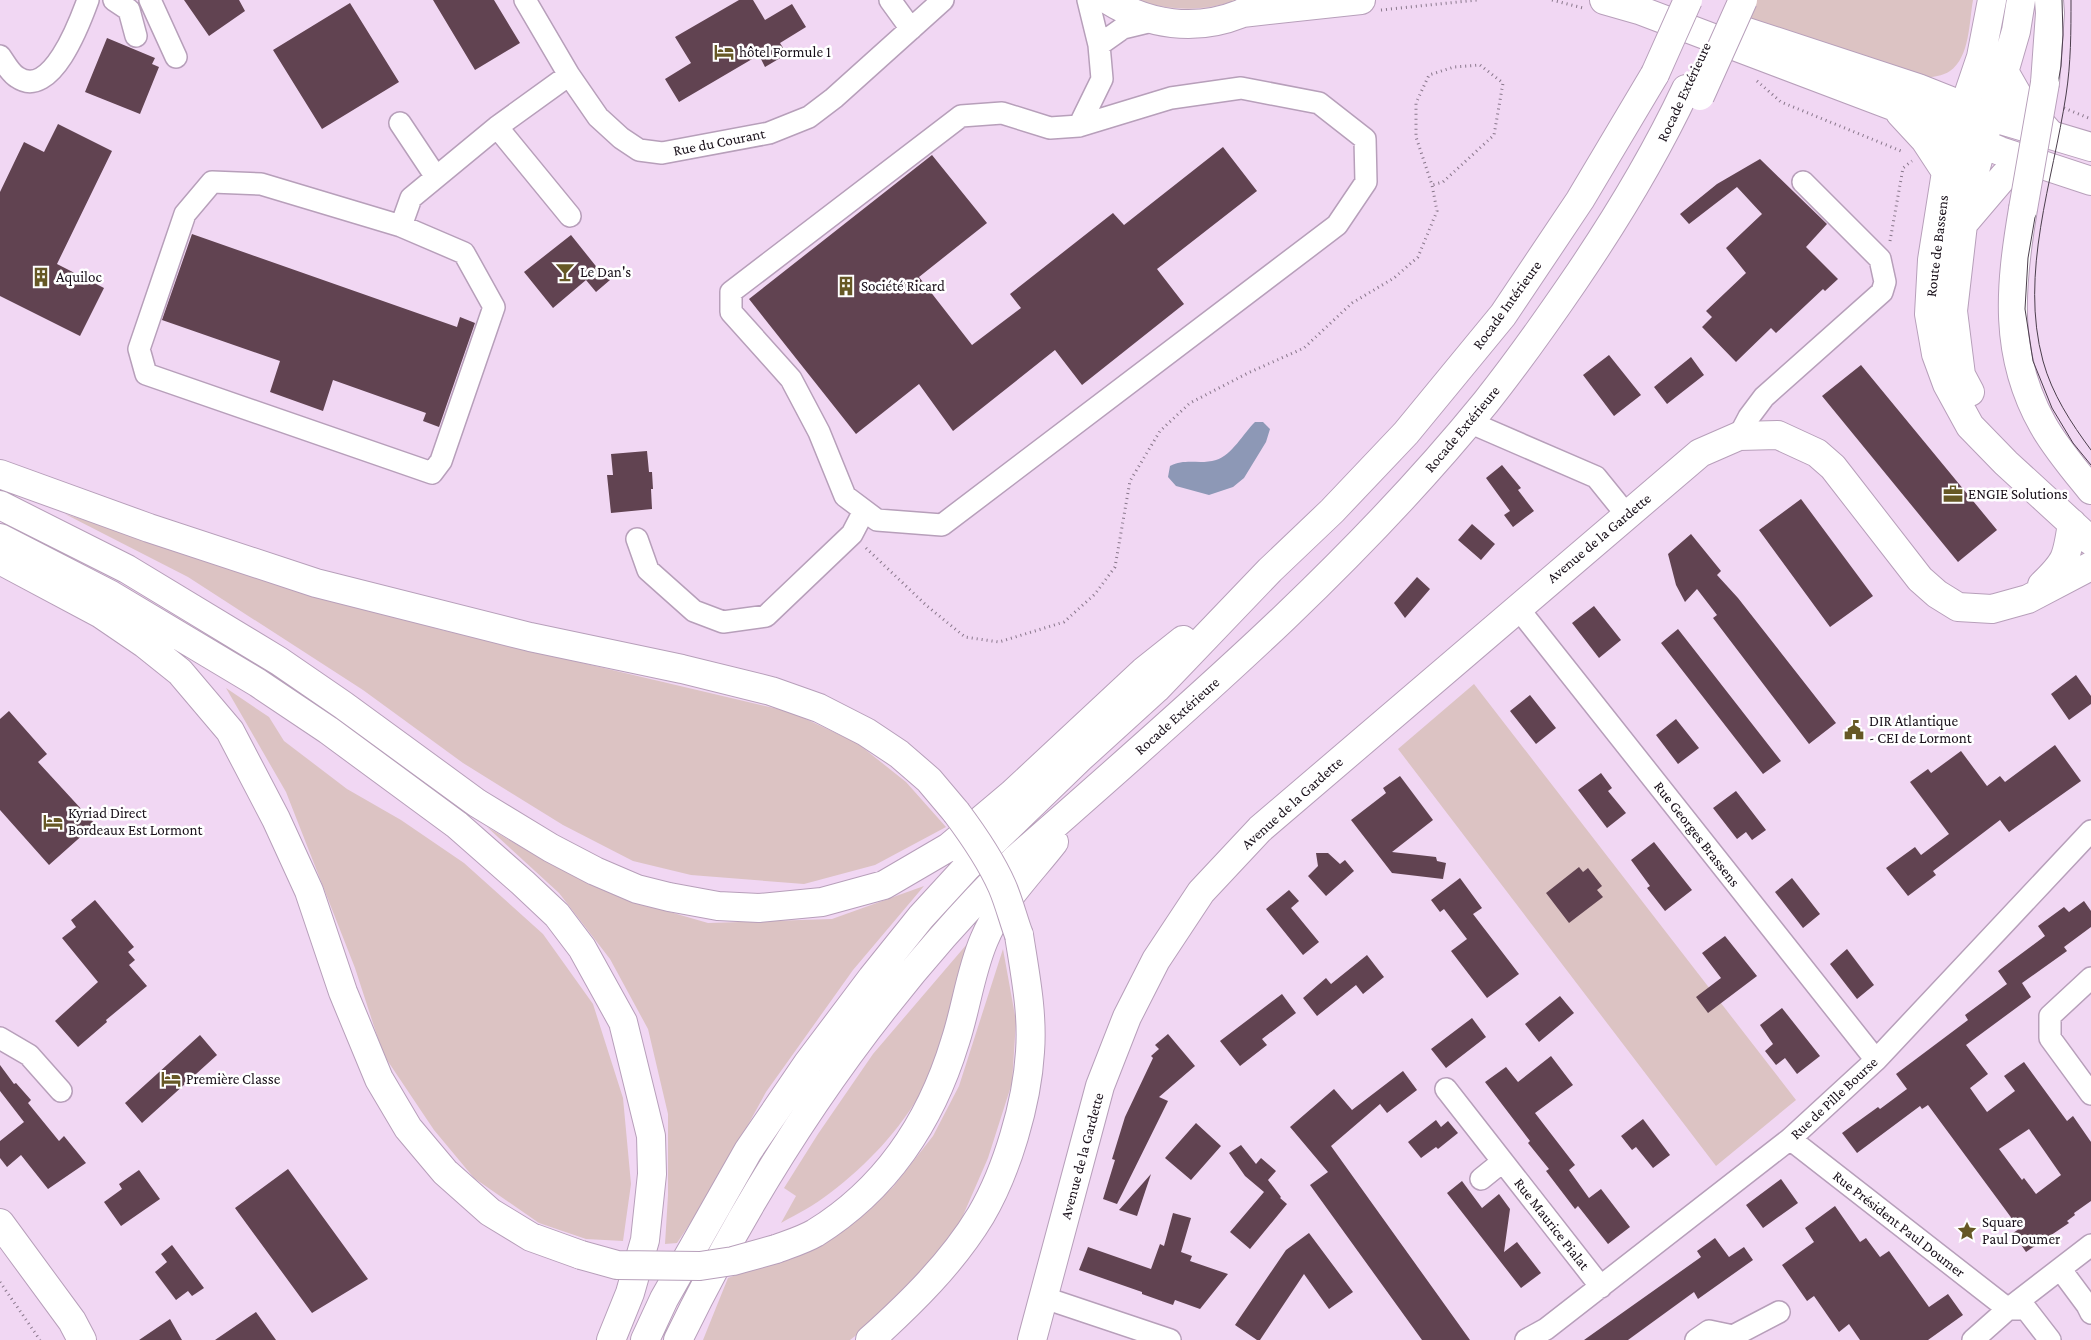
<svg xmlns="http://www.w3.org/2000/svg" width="2091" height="1340" viewBox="0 0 2091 1340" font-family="'Crimson Pro',serif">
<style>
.green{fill:#dcc3c3}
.water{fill:#8d98b6}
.building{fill:#614351;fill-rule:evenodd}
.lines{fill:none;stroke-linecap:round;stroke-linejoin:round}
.minor-casing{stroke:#b79fba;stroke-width:24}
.major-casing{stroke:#b79fba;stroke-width:30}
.highway-casing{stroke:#b79fba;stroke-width:30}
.path{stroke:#89778b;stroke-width:3;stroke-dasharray:1 4;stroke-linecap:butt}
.minor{stroke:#fff;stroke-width:21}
.major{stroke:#fff;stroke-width:28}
.highway{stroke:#fff;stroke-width:28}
.tram{stroke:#4b3e4c;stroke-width:1}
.highway-bridge-casing{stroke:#b79fba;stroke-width:30;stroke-linecap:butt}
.highway-bridge{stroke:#fff;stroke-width:28}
.labels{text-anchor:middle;stroke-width:5;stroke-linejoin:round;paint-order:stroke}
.poi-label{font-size:15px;fill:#180f19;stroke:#fff;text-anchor:start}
.street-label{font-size:15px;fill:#180f19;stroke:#fff}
</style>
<rect width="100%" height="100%" fill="#f1d7f3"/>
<path class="green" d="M1137 0H1237C1204 12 1170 11 1137 0Z
M1753 0H1973C1969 22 1970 57 1950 71 1943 76 1932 77 1923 78L1745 21Z
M65 514 438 629 791 712 857 743 906 782 946 827 875 865 804 884 691 875 633 861 563 825 463 763 363 690 188 577Z
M1474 684 1796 1100 1716 1166 1398 749Z
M226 688 269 717 284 741 347 789 401 820 464 863 543 934 593 1004 623 1098 631 1184 623 1241 586 1239 539 1223 474 1178 434 1130 383 1054 355 968 286 792Z
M487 827 528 851 625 899 708 923 832 919 924 886 853 970 766 1092 711 1192 677 1243 665 1244 668 1195V1114L648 1029 610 959 559 893Z
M973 937C959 986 947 1044 923 1089 900 1130 867 1165 830 1193 815 1205 797 1214 781 1223L796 1196 784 1188 818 1134 873 1054Z
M1003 949 1016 1021 1012 1083 988 1158 958 1227 918 1277 868 1326 850 1340H703L728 1278 810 1247 852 1221 893 1187 933 1136 959 1086Z"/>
<path class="water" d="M1255 422H1263L1270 429 1266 442 1244 478 1233 487 1209 495 1176 486 1168 477 1170 466C1186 458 1200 465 1216 460 1232 455 1243 434 1255 422Z"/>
<path class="building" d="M184 0H239L245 11 209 36Z
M433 0H494L520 43 475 70Z
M739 0H753L765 20 792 4 806 27 780 43 787 54 765 67 759 55 679 102 665 79 691 63 675 37Z
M350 3 399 82 322 129 273 50Z
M107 38 155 58 152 64 159 67 140 114 85 92Z
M58 124 112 151 57 264 104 288 80 336 0 296V192L24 142 44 152Z
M1223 147 1257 191 1157 269 1184 304 1082 385 1055 350 953 431 919 384 856 434 749 299 932 155 987 223 919 277 972 345 1021 308 1010 294 1113 213 1124 225Z
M1760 159 1827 224 1806 247 1838 279 1825 291 1823 289 1776 333 1771 328 1736 362 1702 327 1712 317 1706 311 1746 273 1726 248 1762 214 1737 187 1689 224 1680 214 1717 184Z
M192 234 457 327 460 317 475 323 439 427 423 421 426 413 333 380 323 411 270 392 280 361 162 320Z
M571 235 599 270 601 269 610 280 596 292 586 280 553 308 524 272Z
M1609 355 1641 395 1614 416 1583 375Z
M1691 357 1704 375 1667 404 1654 387Z
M1861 365 1997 530 1958 562 1822 396Z
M647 451 649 472H652L653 489H651L652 509 611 513 607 475H613L611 454Z
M1502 465 1521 488 1518 490 1534 511 1513 527 1504 515 1510 511 1486 478Z
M1801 499 1873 596 1830 627 1759 530Z
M1472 524 1495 544 1481 560 1458 540Z
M1691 534 1721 571 1717 575 1738 598 1836 723 1809 744 1713 618 1717 615 1697 589 1685 602 1676 585 1668 554Z
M1417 577 1430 589 1405 618 1394 603Z
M1594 606 1621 640 1599 658 1572 623Z
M1678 629 1781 761 1763 774 1661 643Z
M2076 675 2091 696V704L2069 720 2051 694Z
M1530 695 1556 728 1536 744 1510 711Z
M9 711 47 754 38 762 95 824 49 865 0 810V719Z
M1676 719 1699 748 1678 764 1656 735Z
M2055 745 2081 781 2009 832 2000 820 1933 871 1936 875 1908 896 1886 868 1915 847 1921 855 1949 834 1910 782 1928 769 1931 773 1961 751 1987 786 2000 776 2005 782Z
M1601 773 1612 788 1608 791 1626 813 1607 828 1578 790Z
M1400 776 1433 820 1392 852 1436 857 1437 861 1446 863 1443 879 1392 873 1351 820 1386 793 1383 788Z
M1736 791 1766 830 1752 840 1746 832 1737 839 1713 808Z
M1654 842 1692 890 1665 911 1647 888 1650 886 1631 860Z
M1316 853H1328L1340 864 1345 860 1354 871 1326 896 1308 876 1318 866Z
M1579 867 1583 872 1588 868 1602 886 1597 890 1603 897 1569 923 1546 893Z
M1460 878 1482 908 1473 914 1519 974 1487 998 1451 951 1467 939 1444 909 1440 912 1431 900Z
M1792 878 1820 914 1803 928 1775 892Z
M1289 890 1299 901 1291 908 1319 942 1303 955 1266 909Z
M95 900 134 947 128 952 135 960 129 965 147 986 106 1020 107 1022 78 1047 55 1021 98 982 62 938 76 927 71 920Z
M2084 901 2091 911V927L2064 947 2067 951 2022 983 2031 997 1966 1045 1988 1074 1970 1088 1987 1112 2015 1091 2004 1076 2024 1062 2067 1121 2073 1116 2091 1142V1201L2074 1213 2075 1215 2067 1221 2069 1223 2026 1252 2013 1233 2019 1229 2010 1216 1928 1105 1922 1109 1920 1106 1857 1153 1842 1133 1878 1107 1880 1109 1907 1089 1896 1074 1968 1020 1965 1015 2007 984 1998 971 2045 936 2038 926 2064 907 2069 912ZM2029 1129 2061 1175 2036 1194 2024 1178 2022 1180 1999 1149Z
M1725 936 1757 976 1708 1013 1696 997 1721 978 1702 953Z
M1847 949 1874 985 1857 999 1830 964Z
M1367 955 1384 977 1363 994 1356 985 1317 1016 1303 998 1326 978 1331 984Z
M1282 994 1296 1013 1262 1039 1267 1045 1240 1066 1220 1041Z
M1560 996 1574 1013 1539 1042 1525 1024Z
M1782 1008 1820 1056 1797 1074 1785 1058 1776 1065 1765 1051 1773 1044 1760 1025Z
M1472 1018 1486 1037 1446 1068 1431 1049Z
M1168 1034 1195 1066 1159 1097 1168 1101 1117 1204 1103 1199 1115 1160 1112 1159 1125 1117 1153 1058 1151 1056 1159 1049 1155 1045Z
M200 1035 217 1055 142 1123 125 1103Z
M1551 1056 1573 1085 1535 1113 1575 1165 1569 1170 1589 1198 1601 1189 1630 1227 1608 1244 1578 1206 1575 1209 1546 1171 1549 1169 1528 1143 1530 1141 1485 1082 1506 1067 1518 1082Z
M0 1065 14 1084 16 1083 31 1100 28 1103 59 1141 64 1136 86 1163 48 1189 21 1155 7 1167 0 1158V1141L24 1122 0 1091Z
M1403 1071 1417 1090 1387 1113 1380 1104 1331 1146 1470 1340H1422L1310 1185 1328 1172 1290 1127 1334 1089 1352 1110Z
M1643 1119 1670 1155 1653 1168 1636 1147 1632 1150 1621 1136Z
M1436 1120 1441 1127 1448 1121 1458 1133 1438 1149 1436 1147 1421 1158 1408 1142Z
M1196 1123 1221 1146 1191 1180 1165 1158Z
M1241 1145 1256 1164 1261 1158 1276 1171 1268 1180 1281 1197 1280 1198 1287 1204 1250 1249 1230 1232 1264 1192 1245 1176 1229 1153Z
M288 1169 368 1279 312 1313 235 1208Z
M139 1170 160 1199 121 1226 104 1202 122 1189 119 1184Z
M1151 1174 1137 1216 1119 1210Z
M1781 1179 1798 1203 1763 1228 1746 1205Z
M1462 1181 1482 1208 1499 1194 1510 1209 1504 1252 1517 1242 1541 1273 1521 1288 1447 1193Z
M1835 1206 1860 1242 1866 1238 1880 1257 1889 1251 1929 1307 1948 1294 1963 1315 1928 1340H1860L1849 1324 1839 1332 1814 1296 1807 1301 1782 1265 1814 1242 1805 1228Z
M1173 1213 1191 1218 1181 1252 1192 1256 1190 1261 1228 1274 1200 1309 1175 1300 1173 1305 1142 1294V1292L1079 1270 1088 1247 1151 1269 1160 1244 1164 1246Z
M1309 1233 1353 1292 1329 1309 1304 1274 1260 1340H1257L1235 1325 1286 1250Z
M1715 1238 1729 1257 1744 1247 1753 1260 1698 1299 1694 1292 1628 1340H1584L1701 1257 1697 1251Z
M172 1245 204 1288 192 1296 188 1291 176 1300 155 1272 167 1262 161 1254Z
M256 1312 276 1340H215Z
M170 1319 182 1340H139Z"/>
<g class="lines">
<defs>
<path id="minor" d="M114 0 129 10 136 36
M150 0 176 57
M525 0 569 75 598 117 621 138 639 150 662 153 769 133 809 117 834 98 943 0
M890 0 911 29
M1099 45 1123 28 1152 21
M0 56C5 63 10 73 17 77 51 101 80 22 88 0
M1241 88 1319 103 1365 139 1366 182 1337 225 942 525 877 520 845 496 819 432 791 379 731 312V292L961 116 1002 113 1050 128 1079 126 1171 98Z
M400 123 436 177
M1079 126 1102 79 1099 45 1088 0
M497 127 570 216
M212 182 261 184 401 226 464 253 494 307 441 461 432 473 146 374 139 349 185 214Z
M401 226 411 198 497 127 569 75
M1469 422 1596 477 1626 514
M1739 436 1749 417 1764 397 1882 292 1885 282 1880 259 1803 182
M637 539 648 570 694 611 723 622 766 616 852 534 864 511
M1517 607 1876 1060
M2091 978 2050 1016V1038L2091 1094
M0 1038 29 1055 61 1091
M1446 1089 1601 1287
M1790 1139 2008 1309H2026L2050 1340
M1481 1179 1502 1162
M2061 1270 2087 1305 2091 1313
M1045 1298 1170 1340
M1526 1340 1546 1329 1790 1139 1876 1060 2091 831
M1696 1340 1709 1331 1733 1336 1779 1312
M1973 1340 2008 1309 2091 1245"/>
<path id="major" d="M1108 0C1148 25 1195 32 1240 14 1248 11 1256 4 1263 0
M1604 0 1639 10 1911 113 2000 151 2091 181
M1242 13 1361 0
M1735 28 1918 88 1991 117 2091 147
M1900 113 1925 140 1946 172
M1963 116 1959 134 1946 172 1932 260 1929 314 1936 354 1947 384 1970 426 2006 463 2091 541
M1964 223 2004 176 2027 161
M1970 392 1961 375 1953 311 1965 207 1987 127
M2042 585C2067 561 2067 557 2072 523
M0 1223 72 1321 82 1340
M1032 1340 1100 1086 1127 1017 1156 960 1201 892 1260 829 1700 453 1739 436 1778 435 1817 453 1833 467 1920 579 1937 594 1958 607 1992 609 2028 599 2091 566"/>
<path id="highway" d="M2005 73 2021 101 2050 134
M2045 83 2050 13 2049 0
M1964 107 1981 57 1992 0
M1991 117 2016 31 2021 0
M2023 209C2010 286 2003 354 2043 425 2056 448 2074 469 2091 490
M0 474 149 528 316 583 530 637 682 669 771 691 819 708 866 732 899 754 929 780 956 812
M0 505 127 569 279 661 343 705 477 803 551 848 595 871 637 889 669 897 718 906 759 908 822 902 884 885 949 847 1012 794 1144 671 1183 640
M0 538 111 595 258 683 328 730 457 825 523 883 557 915 582 948 623 1022 651 1136 652 1174 645 1240 630 1293 611 1340
M0 560 101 614 145 644 180 672 230 731 276 819 309 891 343 992 379 1079 408 1128 445 1172 490 1212 531 1237 581 1255
M776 1249C789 1244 803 1240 815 1233 886 1189 931 1121 955 1042 966 1009 970 973 984 940 999 903 1030 873 1054 842
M645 1340 664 1299 748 1151 808 1063 872 978 921 917 966 868 1080 758 1156 689 1270 570 1332 511 1406 433 1503 315 1580 200 1655 74
M678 1340C764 1163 876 998 1016 859 1179 715 1348 572 1486 402 1517 363 1546 322 1574 281 1617 218 1653 159 1686 89
M870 1340C911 1303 952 1263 981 1215 1007 1171 1027 1103 1030 1052 1033 1013 1025 974 1019 935"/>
</defs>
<use href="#minor" class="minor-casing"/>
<use href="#major" class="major-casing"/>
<use href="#highway" class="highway-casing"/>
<path class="path" d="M1552 0 1583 8
M1381 10 1477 0
M1757 81 1781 102 1901 151
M2064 108 2091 119
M1890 241 1903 168 1912 161
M866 548 927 606 965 637 999 642 1064 622 1095 594 1115 567 1130 481 1160 431 1190 403 1248 373 1304 348 1352 303 1394 278 1418 257 1437 211 1432 185 1416 137V103L1429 75 1454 67 1480 65 1503 83 1494 135 1443 182 1432 185
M0 1282 40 1340"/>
<use href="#minor" class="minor"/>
<use href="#major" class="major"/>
<use href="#highway" class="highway"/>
<path class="tram" d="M2062 0 2063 35 2061 66 2028 258 2025 309 2033 361 2052 408 2073 443 2091 465
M2071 0C2071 32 2071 63 2066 95 2053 181 2019 273 2043 361 2052 394 2071 423 2091 450"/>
<defs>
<path id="highway-bridge" d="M1655 74 1688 0
M1700 96 1743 0
M2023 209 2045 83
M956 812C974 836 990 859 1002 886 1009 902 1013 919 1019 935
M581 1255 617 1265 700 1266 733 1261 776 1249"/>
</defs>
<use href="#highway-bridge" class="highway-bridge-casing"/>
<use href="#highway-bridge" class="highway-bridge"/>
</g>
<defs>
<symbol id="hotel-bare" viewBox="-9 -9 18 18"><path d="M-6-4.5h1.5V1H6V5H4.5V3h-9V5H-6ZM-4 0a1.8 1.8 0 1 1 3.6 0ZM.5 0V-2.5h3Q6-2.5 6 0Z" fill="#665825" stroke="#fff" stroke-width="2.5" paint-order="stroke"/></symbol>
<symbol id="bar-bare" viewBox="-9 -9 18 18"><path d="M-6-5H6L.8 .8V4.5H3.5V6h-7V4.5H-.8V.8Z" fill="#665825" stroke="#fff" stroke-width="2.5" paint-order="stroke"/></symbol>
<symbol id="building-bare" viewBox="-9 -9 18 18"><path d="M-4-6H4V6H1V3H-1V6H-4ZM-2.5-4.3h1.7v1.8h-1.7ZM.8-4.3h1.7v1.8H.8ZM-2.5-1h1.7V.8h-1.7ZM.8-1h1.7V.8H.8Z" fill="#665825" stroke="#fff" stroke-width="2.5" paint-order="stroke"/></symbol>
<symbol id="office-bare" viewBox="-9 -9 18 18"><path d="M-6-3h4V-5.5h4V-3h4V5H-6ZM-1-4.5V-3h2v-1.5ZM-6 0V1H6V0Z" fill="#665825" stroke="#fff" stroke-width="2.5" paint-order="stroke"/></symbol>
<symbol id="civic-bare" viewBox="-9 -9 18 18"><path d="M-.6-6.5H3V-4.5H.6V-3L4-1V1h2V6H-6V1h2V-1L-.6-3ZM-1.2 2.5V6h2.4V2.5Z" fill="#665825" stroke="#fff" stroke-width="2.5" paint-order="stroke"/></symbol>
<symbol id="sight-bare" viewBox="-9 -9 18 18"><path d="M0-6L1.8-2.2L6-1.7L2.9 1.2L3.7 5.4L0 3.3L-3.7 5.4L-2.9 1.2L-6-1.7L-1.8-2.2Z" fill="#665825" stroke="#fff" stroke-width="2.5" paint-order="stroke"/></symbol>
</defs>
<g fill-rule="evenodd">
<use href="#hotel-bare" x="710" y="38" width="28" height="28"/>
<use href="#bar-bare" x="551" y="258" width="28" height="28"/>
<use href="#building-bare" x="27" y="263" width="28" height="28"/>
<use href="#building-bare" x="832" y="272" width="28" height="28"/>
<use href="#office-bare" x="1939" y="480" width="28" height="28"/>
<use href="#civic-bare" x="1840" y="716" width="28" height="28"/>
<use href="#hotel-bare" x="39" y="808" width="28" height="28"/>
<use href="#hotel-bare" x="157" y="1065" width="28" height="28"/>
<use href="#sight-bare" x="1953" y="1217" width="28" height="28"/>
</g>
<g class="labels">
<g class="poi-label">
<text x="739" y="57">hôtel Formule 1</text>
<text x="580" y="277">Le Dan's</text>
<text x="56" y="282">Aquiloc</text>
<text x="861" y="291">Société Ricard</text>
<text x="1968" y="499">ENGIE Solutions</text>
<text x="1869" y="726">DIR Atlantique<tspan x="1869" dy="17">- CEI de Lormont</tspan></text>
<text x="68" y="818">Kyriad Direct<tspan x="68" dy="17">Bordeaux Est Lormont</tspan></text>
<text x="186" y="1084">Première Classe</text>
<text x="1982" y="1227">Square<tspan x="1982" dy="17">Paul Doumer</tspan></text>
</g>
<g class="street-label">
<text transform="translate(1684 92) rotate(-65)" y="5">Rocade Extérieure</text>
<text transform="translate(719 142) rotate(-11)" y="5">Rue du Courant</text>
<text transform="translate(1937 246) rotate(-83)" y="5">Route de Bassens</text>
<text transform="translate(1507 305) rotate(-54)" y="5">Rocade Intérieure</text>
<text transform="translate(1462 429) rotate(-50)" y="5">Rocade Extérieure</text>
<text transform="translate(1599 538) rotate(-40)" y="5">Avenue de la Gardette</text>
<text transform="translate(1177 716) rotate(-42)" y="5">Rocade Extérieure</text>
<text transform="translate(1292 803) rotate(-42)" y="5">Avenue de la Gardette</text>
<text transform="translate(1697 834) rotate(52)" y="5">Rue Georges Brassens</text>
<text transform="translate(1834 1098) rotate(-43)" y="5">Rue de Pille Bourse</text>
<text transform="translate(1082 1156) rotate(-75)" y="5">Avenue de la Gardette</text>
<text transform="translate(1552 1224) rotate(52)" y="5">Rue Maurice Pialat</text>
<text transform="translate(1899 1224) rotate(38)" y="5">Rue Président Paul Doumer</text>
</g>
</g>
</svg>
